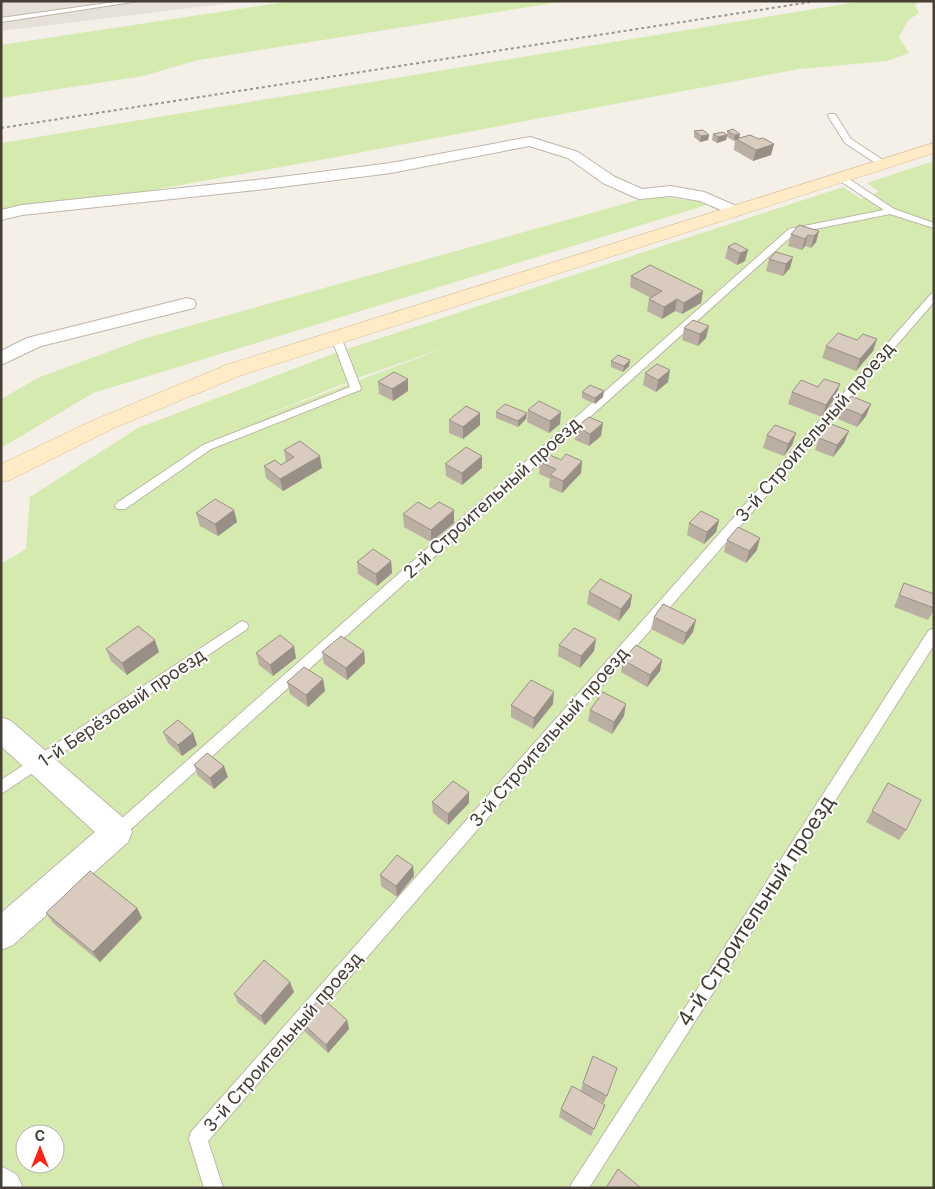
<svg xmlns="http://www.w3.org/2000/svg" width="935" height="1189" viewBox="0 0 935 1189" font-family="Inter,sans-serif">
<style>
.industrial{fill:#e6e0db}
.green{fill:#d4eaae;fill-rule:evenodd}
.lines{fill:none;stroke-linecap:round;stroke-linejoin:round}
.lane-casing{stroke:#c0b6a9;stroke-width:2}
.street-casing{stroke:#c0b6a9;stroke-width:2}
.secondary-casing{stroke:#d6bf95;stroke-width:1}
.lane{fill:#fff;fill-rule:evenodd}
.street{fill:#fff;fill-rule:evenodd}
.secondary{fill:#ffecc6;fill-rule:evenodd}
.rail{stroke:#969696;stroke-width:2;stroke-dasharray:3 3;stroke-linecap:butt}
.wall{fill:#bbafa4}
.shaded-wall{fill:#988f86}
.building{fill:#d9ccbf;stroke:#988f86}
.labels{text-anchor:middle;stroke-width:4;stroke-linejoin:round;paint-order:stroke}
.street-label{font-size:18px;fill:#473f35;stroke:#fff}
.near-street-label{font-size:21px;fill:#473f35;stroke:#fff}
</style>
<rect width="100%" height="100%" fill="#f4efe7"/>
<path class="industrial" d="M1 1H249L1 31Z"/>
<path class="green" d="M292 1H566L198 60 143 76 1 98V45Z
M863 1H923L915 5 919 13 908 20 899 37 909 53 887 61 799 69 331 158 1 217V143Z
M934 161V1188H1V564L26 549 30 497 138 428 338 352 843 187 861 199 879 192 867 183ZM450 346 243 424 366 375ZM25 1134H55V1164H25Z
M652 196 713 203 93 393 1 448V399L40 377 143 339Z"/>
<g class="lines">
<defs>
<path id="lane" d="M122 1H139L1 22V18Z
M829 114H835L851 139 886 162V166H880L845 143 828 116Z
M837 175H843L894 209 934 223V228L890 214 795 233 122 837 117 839 112 837 109 832 112 827 789 229 884 210 837 179Z
M934 293V302L208 1141 223 1188H204L189 1139 191 1132 931 294Z
M336 334 341 337 361 388 360 390 211 449 125 509H117L115 506 117 503 203 445 350 387 331 337Z
M242 621 247 623 248 626 247 629 1 794V780Z
M934 629V645L589 1188H569L929 630Z"/>
<path id="street" d="M530 137 578 152 615 177 642 189 671 186 704 192 741 208 743 211 741 214 735 216 700 201 671 196 640 199 634 197 603 183 568 158 529 146 391 173 265 189 22 215 1 220V210L22 205 265 179 391 163Z
M187 298 194 300 196 304 194 308 41 346 1 365V351L27 338Z
M1 717 11 721 128 822 132 832 128 842 13 945 1 950V913L95 832 1 746Z
M1 1166 17 1175 23 1188H1Z"/>
<path id="secondary" d="M934 143V153L242 375 112 429 10 480 1 482V464L96 419 226 365Z"/>
</defs>
<use href="#lane" class="lane-casing"/>
<use href="#street" class="street-casing"/>
<use href="#secondary" class="secondary-casing"/>
<use href="#lane" class="lane"/>
<use href="#street" class="street"/>
<use href="#secondary" class="secondary"/>
<path class="rail" d="M1 128 817 1"/>
</g>
<path class="wall" d="M694 131 709 135 708 140 700 142 694 137Z
M727 131 740 138 771 155 753 161 734 150 735 140 734 141 727 137 726 140 717 143 712 140 713 134H727Z
M819 231 816 242 811 248 805 246 802 250 788 246 791 234Z
M735 243 745 261 737 265 725 258 728 247Z
M776 252 790 268 783 276 766 271 769 259Z
M631 276 703 291 701 303 682 314 675 311 662 319 647 311 649 299 651 298 630 287Z
M693 320 706 338 698 346 682 340 684 328Z
M877 339 873 351 856 371 822 358 826 346 857 340Z
M630 360 629 366 623 372 611 367V361Z
M645 373 668 382 656 392 643 385Z
M378 382 408 391 393 401 379 394Z
M582 392 603 397 595 404 582 398Z
M792 392 836 396 822 417 788 404Z
M871 404 866 416 857 427 838 419 842 407Z
M528 410 560 424 549 433 527 422Z
M496 412 527 413 526 419 518 427 496 418Z
M480 413V425L463 439 449 433V420Z
M576 427 601 436 589 446 575 440Z
M796 433 792 445 784 456 763 448 767 435Z
M819 438 844 443 833 457 815 450Z
M284 450 322 468 283 491 266 478 264 466 281 465 286 462Z
M482 456V468L462 485 446 476 445 464Z
M561 460 582 461 581 473 562 493 549 487 550 479 539 474 540 462Z
M234 510 237 522 218 536 200 526 196 513Z
M403 514 454 523 431 542 404 527Z
M719 520 716 532 704 544 687 535 689 523Z
M727 540 757 550 746 563 724 552Z
M391 561 392 573 377 586 358 574 357 562Z
M904 583 934 608V610L928 620 894 607Z
M589 592 632 595 630 607 619 621 587 604Z
M654 617 693 632 683 645 651 629Z
M596 639 594 651 580 668 558 656 559 645Z
M106 649 159 652 127 675 111 661Z
M364 651 365 663 347 680 324 664 322 652Z
M256 653 296 658 273 676 259 665Z
M623 660H662L660 671 647 687 621 672Z
M323 679 325 691 308 707 290 694 287 682Z
M553 704 533 729 511 717V705Z
M590 710 624 716 612 734 588 721Z
M163 732 193 733 197 745 182 756 168 743Z
M194 765 228 777 214 789 198 776Z
M888 783 906 830 899 840 866 822Z
M432 802 469 803 448 825 433 813Z
M413 866 414 876 397 897 381 886 380 875Z
M137 908 142 918 100 962 53 923 46 913Z
M294 992 265 1025 238 1003 234 994Z
M347 1020 349 1029 328 1053 303 1030 300 1021Z
M617 1068 604 1103 590 1096 605 1105 591 1136 559 1117 561 1109 581 1091 583 1083Z"/>
<path class="shaded-wall" d="M740 134 739 139H736L734 141 735 135Z
M709 135 708 140 700 142 701 136Z
M727 135 726 140 717 143 718 137Z
M774 144 771 155 753 161 756 150Z
M819 231 816 242 811 248 814 236Z
M808 235 805 246 802 250 805 239Z
M748 250 745 261 737 265 740 253Z
M793 257 790 268 783 276 786 264Z
M703 291 701 303 682 314 684 303Z
M677 299 675 311 662 319 664 307Z
M709 326 706 338 698 346 700 334Z
M877 339 873 351 856 371 860 359Z
M630 360 629 366 623 372 624 366Z
M670 370 668 382 656 392 658 380Z
M408 379V391L393 401 392 389Z
M840 384 836 396 822 417 826 405Z
M604 391 603 397 595 404V398Z
M871 404 866 416 857 427 862 415Z
M561 412 560 424 549 433 550 421Z
M480 413V425L463 439V427Z
M527 413 526 419 518 427V421Z
M603 423 601 436 589 446 590 434Z
M849 431 844 443 833 457 837 445Z
M796 433 792 445 784 456 788 444Z
M320 456 322 468 283 491 280 479Z
M482 456V468L462 485V473Z
M582 461 581 473 562 493 563 481Z
M234 510 237 522 218 536 215 524Z
M454 510V523L431 542V530Z
M719 520 716 532 704 544 707 532Z
M760 538 757 550 746 563 749 551Z
M391 561 392 573 377 586 376 574Z
M632 595 630 607 619 621 621 609Z
M696 620 693 632 683 645 686 633Z
M596 639 594 651 580 668 581 656Z
M155 640 159 652 127 675 122 663Z
M294 646 296 658 273 676 270 665Z
M364 651 365 663 347 680 346 668Z
M662 660 660 671 647 687 650 675Z
M323 679 325 691 308 707 306 695Z
M554 692 553 704 533 729 534 718Z
M626 704 624 716 612 734 614 722Z
M193 733 197 745 182 756 178 745Z
M224 766 228 777 214 789 210 778Z
M469 792V803L448 825V814Z
M413 866 414 876 397 897 396 886Z
M137 908 142 918 100 962 93 952Z
M290 982 294 992 265 1025 261 1016Z
M347 1020 349 1029 328 1053 326 1045Z"/>
<path class="building" d="M733 129 740 134 735 135 727 131Z
M703 130 709 135 701 136 694 131Z
M723 132 727 135 718 137 713 134Z
M750 135 759 139 763 138 774 144 756 150 736 139Z
M799 225 819 231 814 236 808 235 805 239 791 234Z
M735 243 748 250 740 253 728 247Z
M776 252 793 257 786 264 769 259Z
M650 265 703 291 684 303 677 299 664 307 649 299 662 291 631 276Z
M693 320 709 326 700 334 684 328Z
M838 333 857 340 863 334 877 339 860 359 826 346Z
M618 355 630 360 624 366 611 361Z
M657 364 670 370 658 380 645 373Z
M394 372 408 379 392 389 378 382Z
M824 379 840 384 826 405 792 392 801 380 818 387Z
M590 385 604 391 595 398 582 392Z
M851 396 871 404 862 415 842 407Z
M539 401 561 412 550 421 528 410Z
M505 404 527 413 518 421 496 412Z
M466 406 480 413 463 427 449 420Z
M589 417 603 423 590 434 576 427Z
M831 424 849 431 837 445 819 438Z
M775 425 796 433 788 444 767 435Z
M300 441 320 456 280 479 264 466 275 460 281 465 294 457 284 450Z
M466 447 482 456 462 473 445 464Z
M548 454 561 460 566 454 582 461 563 481 550 475 556 469 540 462Z
M215 499 234 510 215 524 196 513Z
M418 502 430 509 439 502 454 510 431 530 403 514Z
M701 511 719 520 707 532 689 523Z
M738 527 760 538 749 551 727 540Z
M373 549 391 561 376 574 357 562Z
M600 579 632 595 621 609 589 592Z
M904 583 934 594V608L899 595Z
M663 604 696 620 686 633 654 617Z
M138 626 155 640 122 663 106 649Z
M574 628 596 639 581 656 559 645Z
M280 635 294 646 270 665 256 653Z
M341 636 364 651 346 668 322 652Z
M636 645 662 660 650 675 623 660Z
M304 667 323 679 306 695 287 682Z
M531 680 554 692 534 718 511 705Z
M603 692 626 704 614 722 590 710Z
M178 720 193 733 178 745 163 732Z
M207 753 224 766 210 778 194 765Z
M453 781 469 792 448 814 432 802Z
M888 783 921 800 906 830 872 811Z
M397 855 413 866 396 886 380 875Z
M90 871 137 908 93 952 46 913Z
M264 960 290 982 261 1016 234 994Z
M321 997 347 1020 326 1045 300 1021Z
M593 1056 617 1068 607 1096 583 1083Z
M572 1086 605 1105 594 1129 561 1109Z
M618 1169 641 1188H606Z"/>
<g class="labels">
<g class="street-label">
<text transform="translate(815 432) rotate(-49)" y="6">3-й Строительный проезд</text>
<text transform="translate(492 498) rotate(-42)" y="6">2-й Строительный проезд</text>
<text transform="translate(122 708) rotate(-34)" y="6">1-й Берёзовый проезд</text>
<text transform="translate(549 737) rotate(-49)" y="6">3-й Строительный проезд</text>
<text transform="translate(283 1042) rotate(-49)" y="6">3-й Строительный проезд</text>
</g>
<g class="near-street-label">
<text transform="translate(756 911) rotate(-57)" y="7">4-й Строительный проезд</text>
</g>
</g>
<rect width="935" height="1189" fill="none" stroke="#473f35" stroke-width="5"/>
<g transform="translate(40 1149)"><circle r="24" fill="#ffffff" stroke="#b5b2ae"/>
<path d="M0-4L9 19L0 12L-9 19Z" fill="#ff2313"/>
<text y="-8" font-size="14" font-weight="bold" text-anchor="middle" fill="#473f35">С</text>
</g>
</svg>
